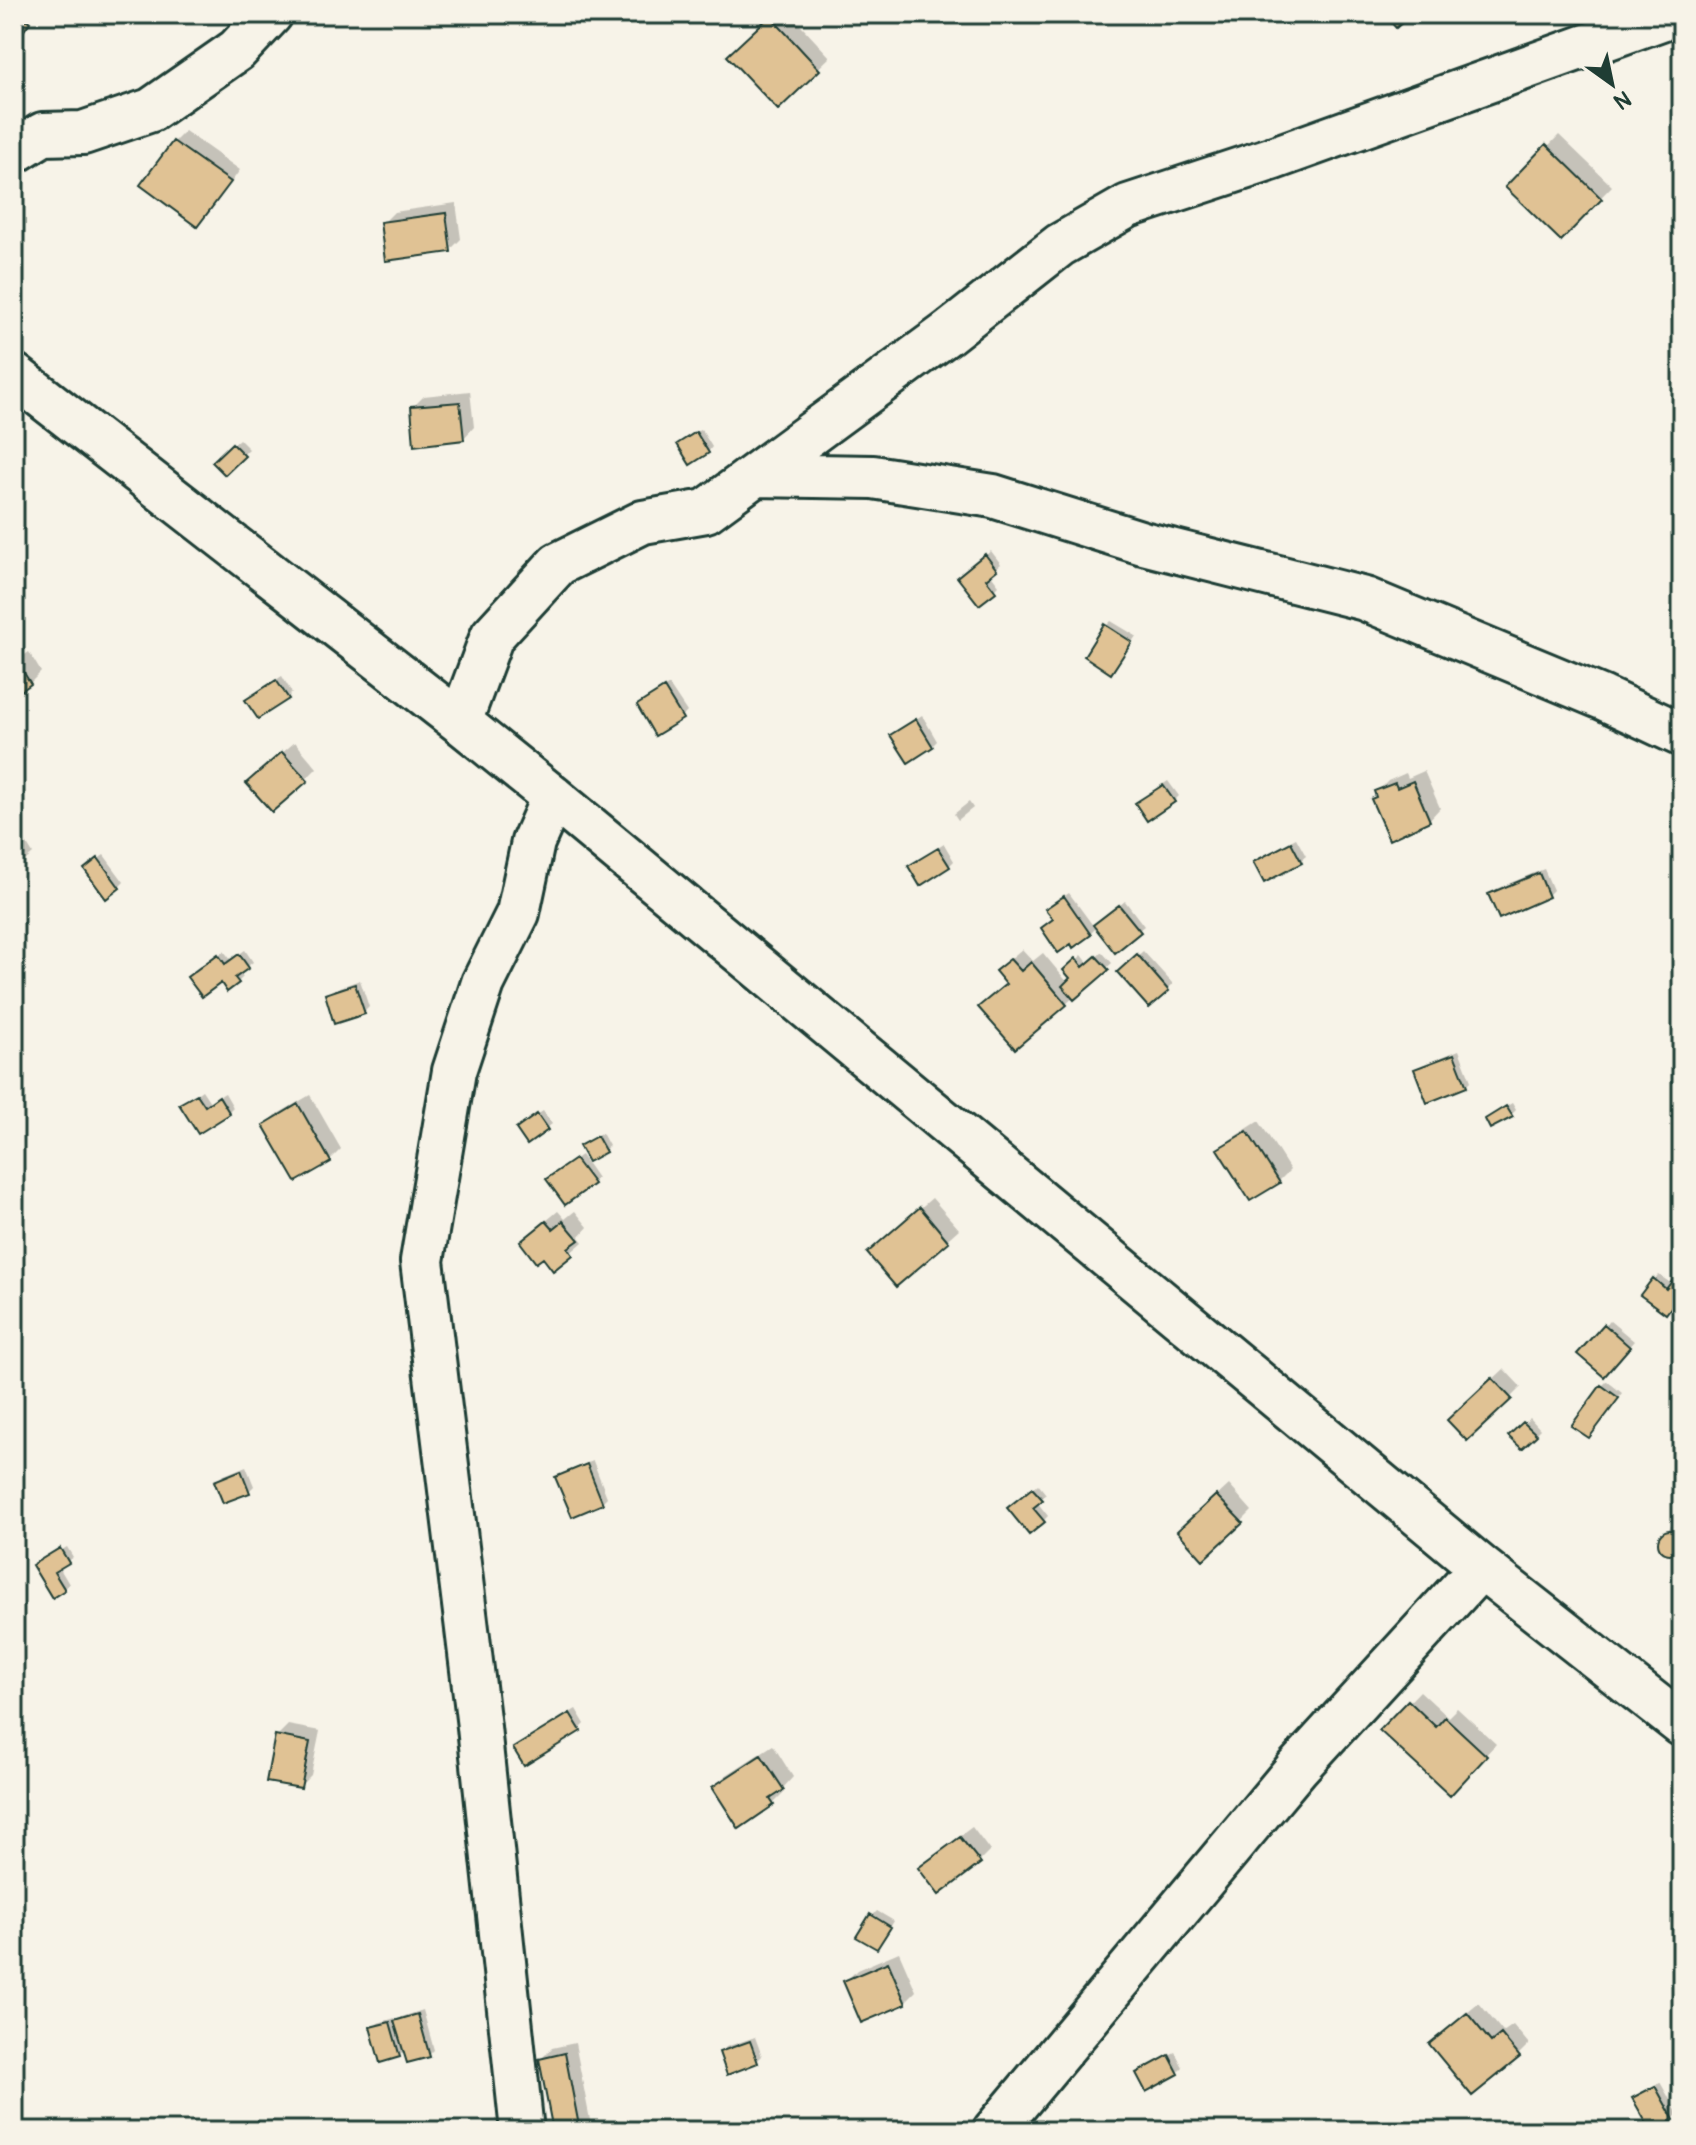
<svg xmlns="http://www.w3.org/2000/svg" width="1696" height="2145" viewBox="0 0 1696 2145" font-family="Pangolin,sans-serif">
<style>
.shadow{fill:#0003}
.building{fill:#e0c294;stroke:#1f3d34;stroke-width:2}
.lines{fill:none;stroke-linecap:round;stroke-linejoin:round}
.minor-casing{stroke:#1f3d34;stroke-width:48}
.minor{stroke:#f7f3e8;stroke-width:42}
</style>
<rect width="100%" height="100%" fill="#f7f3e8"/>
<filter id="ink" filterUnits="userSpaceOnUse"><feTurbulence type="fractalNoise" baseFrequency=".0125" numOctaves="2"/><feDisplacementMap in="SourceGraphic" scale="16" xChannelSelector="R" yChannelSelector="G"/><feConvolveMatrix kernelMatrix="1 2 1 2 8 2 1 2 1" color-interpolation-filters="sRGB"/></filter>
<g filter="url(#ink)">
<path class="shadow" d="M14 14H30L33 16 15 41Z
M775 14H790L830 57 778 107 730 57Z
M185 131 240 170 208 214 197 225 174 142Z
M1559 135 1612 186 1561 238 1508 187Z
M456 203 461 239 450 250 383 223 394 212Z
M470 391 474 427 463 439 413 407 424 396Z
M701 429 712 447 708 452 680 444Z
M239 439 249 449 225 472 215 462Z
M991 551 1001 564 990 573 999 585 994 590 964 572Z
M1682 608V625L1675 615Z
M1111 621 1136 636 1116 666 1106 626Z
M29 652 41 672 30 683 14 693V662Z
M282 676 292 693 287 698 253 695Z
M669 685 687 712 682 717 639 705Z
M922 715 937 741 932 746 893 735Z
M295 742 317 768 306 779 260 772Z
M1424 771 1440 808 1429 820 1378 795 1377 792 1388 781 1406 773 1408 778Z
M1168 781 1179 796 1174 801 1143 798Z
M969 802 973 808 958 820 954 814Z
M14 823 33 854 14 870Z
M1296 838 1306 856 1300 861 1256 862 1261 857Z
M944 844 954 861 949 866H910Z
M104 855 124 882 119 887 91 864Z
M1544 869 1553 890 1548 895 1491 894 1496 889Z
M1069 893 1094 927 1125 901 1144 926 1139 930 1097 927 1090 934 1055 918 1053 904Z
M1022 949 1033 961 1043 953 1068 983 1073 978 1066 970 1082 955 1089 964 1102 952 1112 963 1066 1004 992 996 1007 983 1009 960Z
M245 950 253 962 240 972 243 977 238 982 194 972 224 951 231 960Z
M1143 951 1173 984 1149 1006 1120 972Z
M360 980 369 1007 364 1012 327 995 332 990Z
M1459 1050 1471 1081 1466 1086 1417 1070 1422 1065Z
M202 1090 210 1102 225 1093 233 1107 228 1112 182 1105Z
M310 1095 341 1149 330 1160 296 1179 265 1126 276 1115Z
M1512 1103 1516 1110 1511 1115 1487 1119Z
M543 1111 552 1124 528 1142 523 1124Z
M1259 1121 1290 1170 1279 1181 1220 1150 1231 1139Z
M602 1133 609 1146 604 1150 582 1146Z
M581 1155 597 1178 592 1183 553 1174Z
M932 1198 959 1229 897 1284 881 1242Z
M558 1211 565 1219 575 1211 588 1227 579 1237 583 1242 553 1268 534 1231Z
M1682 1271V1291L1670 1306 1654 1280 1659 1275 1672 1284Z
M1610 1321 1634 1341 1604 1374 1580 1354Z
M1504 1369 1521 1387 1510 1398 1461 1409Z
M1607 1381 1622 1393 1593 1431 1602 1386Z
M1530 1418 1540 1429 1522 1447 1511 1436Z
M593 1461 607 1497 602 1502 557 1478 562 1473Z
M246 1466 254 1486 249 1491 217 1481 222 1476Z
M1038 1484 1046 1494 1037 1502 1048 1516 1043 1521 1015 1504Z
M1229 1485 1252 1511 1241 1522 1191 1520Z
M1677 1525 1682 1527V1544L1675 1551 1669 1552 1663 1549 1660 1544 1661 1538 1671 1526Z
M67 1547 73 1557 59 1567 69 1584 64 1588 38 1564Z
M1420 1691 1448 1717 1457 1708 1496 1744 1450 1793 1382 1730Z
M576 1709 585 1724 580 1729 520 1744Z
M288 1725 320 1731 311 1775 300 1786 277 1736Z
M773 1745 793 1777 782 1789 784 1793 773 1804 714 1787 725 1776Z
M972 1827 990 1851 979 1862 921 1868 932 1857Z
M877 1911 894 1921 881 1942 872 1916Z
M899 1952 916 1991 905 2002 846 1981 857 1970Z
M1479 2003 1503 2032 1513 2025 1529 2044 1518 2055 1443 2033Z
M423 2010 434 2050 429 2055 405 2049 399 2055 373 2028 378 2023 395 2018 396 2022 402 2017Z
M755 2037 762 2056 757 2061 721 2053 726 2047Z
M575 2043 591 2125 586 2131H555L541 2059 552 2048Z
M1175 2052 1183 2067 1178 2072 1139 2073 1144 2068Z
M1660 2082 1678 2114 1673 2119 1635 2098 1640 2093Z"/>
<path class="building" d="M14 14H18L30 22 15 43Z
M1384 14H1412L1396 28Z
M770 16 820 70 778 110 727 56Z
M173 141 231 182 197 227 140 185Z
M1546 144 1602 199 1561 241 1505 187Z
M446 213 451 252 385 261 380 222Z
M460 402 464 440 414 446 411 406Z
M696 432 709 453 690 465 677 444Z
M232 443 245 456 225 475 212 462Z
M985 554 997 570 986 579 996 592 979 605 957 577Z
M1104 624 1132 642 1111 674 1084 656Z
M17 662 31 684 14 696V664Z
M276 680 289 699 258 719 245 700Z
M664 688 683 719 655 736 637 705Z
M916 719 933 747 908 763 890 735Z
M282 752 308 781 272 812 246 783Z
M1413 781 1430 821 1389 840 1371 799 1376 797 1374 791 1395 783 1397 788Z
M1163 785 1175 802 1147 821 1135 803Z
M1291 842 1302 863 1264 883 1253 862Z
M938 848 950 867 920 886 908 866Z
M98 858 120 888 106 899 84 869Z
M1539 873 1549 897 1499 919 1488 894Z
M1064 896 1091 935 1073 948 1071 944 1058 953 1041 928 1053 919 1045 909Z
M1119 905 1141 932 1115 953 1093 925Z
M218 954 225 964 239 954 249 968 235 978 239 983 227 992 221 983 202 997 187 977Z
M1137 954 1169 991 1149 1008 1117 972Z
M1096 956 1109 970 1074 1000 1062 986 1070 978 1063 970 1076 958 1083 967Z
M1010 959 1021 971 1031 962 1067 1005 1015 1049 978 1007 1006 984 995 971Z
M355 984 365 1014 334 1024 325 994Z
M1454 1054 1467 1087 1427 1103 1414 1069Z
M197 1094 205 1106 219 1096 230 1114 198 1134 179 1104Z
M298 1104 331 1162 296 1182 263 1125Z
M1506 1106 1513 1117 1490 1129 1485 1119Z
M537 1114 548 1130 527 1145 516 1129Z
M1247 1131 1280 1183 1250 1201 1217 1149Z
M597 1136 606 1152 588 1162 579 1146Z
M575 1159 594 1184 565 1205 546 1179Z
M920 1207 949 1242 896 1287 867 1253Z
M546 1221 553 1229 563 1221 579 1240 568 1248 573 1255 553 1271 543 1258 536 1263 520 1242Z
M1682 1268V1293L1666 1314 1640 1295 1653 1278 1666 1289Z
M1604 1324 1630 1347 1604 1377 1577 1354Z
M1492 1378 1512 1399 1467 1441 1447 1420Z
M1601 1385 1619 1398 1589 1438 1571 1426Z
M1523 1422 1537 1435 1522 1449 1508 1436Z
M587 1464 603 1504 572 1517 555 1477Z
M241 1470 250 1493 223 1503 214 1481Z
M1032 1488 1043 1500 1033 1508 1045 1522 1029 1535 1007 1508Z
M1216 1495 1243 1523 1203 1560 1177 1531Z
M1658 1542a12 12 0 1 1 24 0a12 12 0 1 1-24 0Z
M60 1548 69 1563 54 1572 65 1590 52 1598 32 1565Z
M1408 1700 1436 1727 1445 1717 1487 1756 1450 1796 1379 1730Z
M570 1713 581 1731 524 1766 513 1748Z
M275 1735 310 1742 301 1788 266 1782Z
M761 1755 784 1790 770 1799 774 1805 739 1829 712 1787Z
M960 1837 981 1863 939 1895 918 1868Z
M870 1914 891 1927 877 1949 856 1937Z
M888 1962 906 2004 861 2023 843 1981Z
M1467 2013 1491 2042 1501 2034 1520 2057 1472 2096 1429 2044Z
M418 2014 430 2057 407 2063 394 2021Z
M390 2022 400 2057 380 2063 370 2027Z
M750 2041 758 2063 727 2075 719 2052Z
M565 2053 580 2131H553L539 2059Z
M1169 2055 1179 2074 1146 2092 1136 2073Z
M1655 2086 1674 2120 1655 2131H1651L1632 2098Z"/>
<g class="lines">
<defs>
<path id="minor" d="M14 152 43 134 83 133 151 110 237 50 271 14
M14 375 460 722 553 797 1481 1567 1682 1725
M755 475 873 477 993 496 1143 543 1365 599 1603 698 1682 735
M460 722 492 636 558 564 643 522 706 511 948 333 1060 245 1128 206 1274 158 1675 14
M522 2131 479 1727 422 1261 454 1071 483 983 518 913 533 842 553 797
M994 2131 1297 1768 1481 1567"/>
</defs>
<use href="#minor" class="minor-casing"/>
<use href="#minor" class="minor"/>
</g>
</g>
<rect width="1696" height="2145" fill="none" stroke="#f7f3e8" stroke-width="48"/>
<rect x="24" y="24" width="1648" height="2097" fill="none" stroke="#1f3d34" stroke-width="3" filter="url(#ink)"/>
<g transform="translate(1612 84) rotate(147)" stroke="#f7f3e8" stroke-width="6" paint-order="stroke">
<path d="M0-6L14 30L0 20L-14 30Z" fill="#1f3d34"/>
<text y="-12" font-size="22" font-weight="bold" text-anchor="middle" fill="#1f3d34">N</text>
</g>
</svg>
